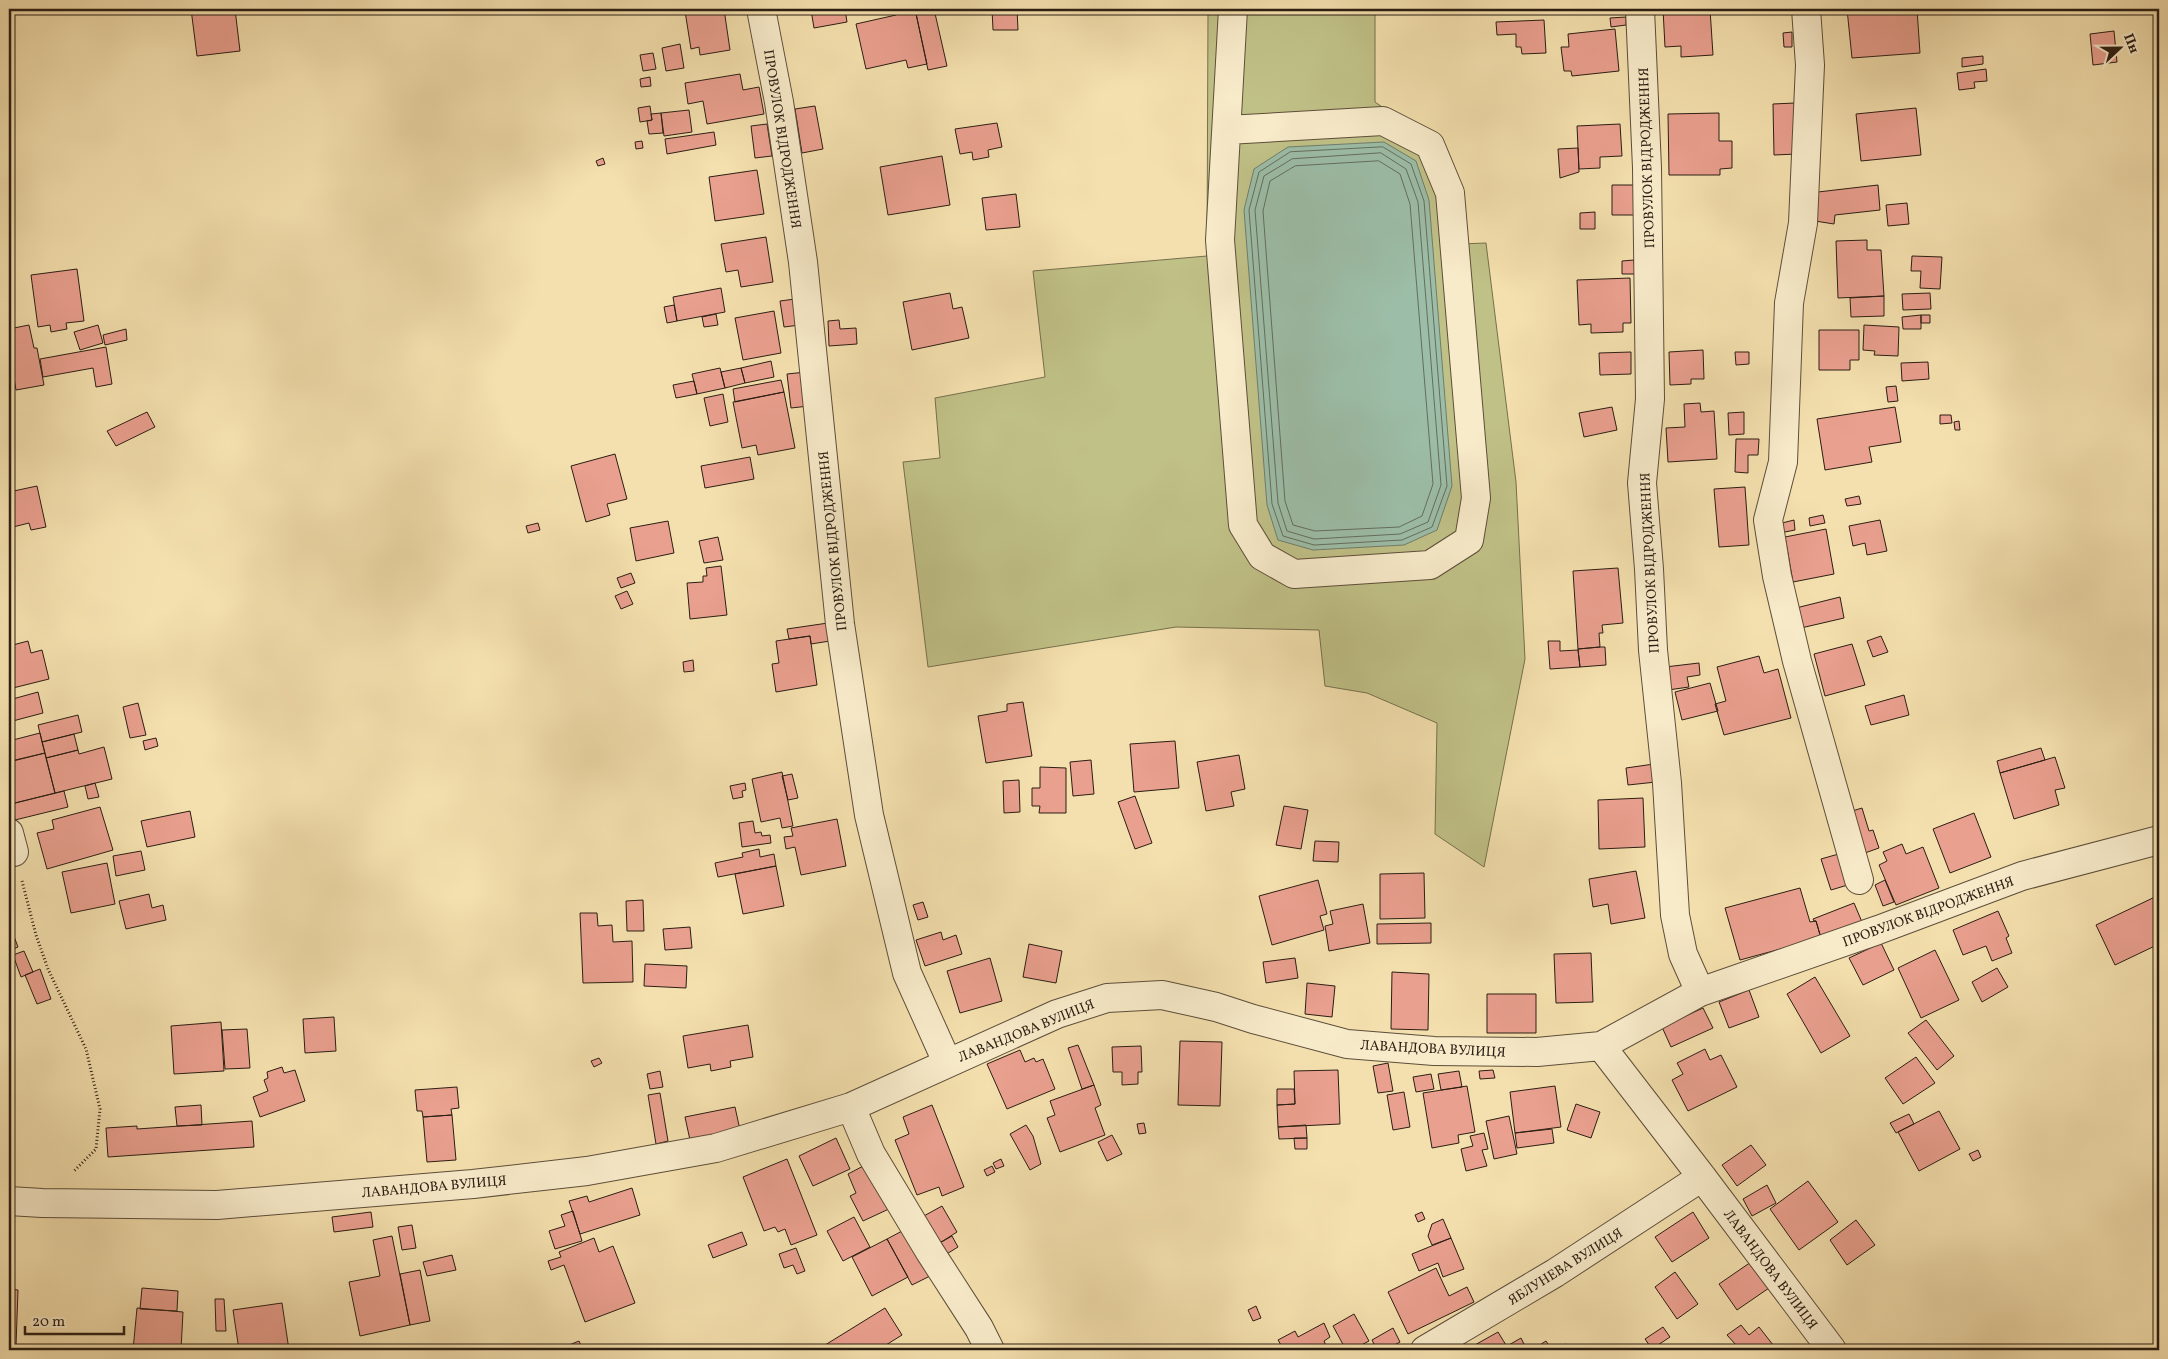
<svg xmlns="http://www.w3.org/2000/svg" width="2168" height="1359" viewBox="0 0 2168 1359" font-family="Vollkorn,serif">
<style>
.green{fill:#c0c187;stroke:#76704d}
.water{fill:#9cbda7;stroke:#6f7d6c}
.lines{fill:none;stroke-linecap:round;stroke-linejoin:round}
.shore{stroke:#646e5d;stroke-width:1}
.building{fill:#eaa08f;stroke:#2b1e13}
.minor-casing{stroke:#5d4e3a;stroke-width:30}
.path{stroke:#2b1e13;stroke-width:3;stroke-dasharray:1 2.5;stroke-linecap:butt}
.minor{stroke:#f8ebca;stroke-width:28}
.labels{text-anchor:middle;stroke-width:5;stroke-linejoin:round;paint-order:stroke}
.street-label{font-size:14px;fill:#2b1e13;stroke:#f8ebca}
</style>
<rect width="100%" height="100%" fill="#f4e0ae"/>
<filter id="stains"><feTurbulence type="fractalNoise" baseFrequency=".004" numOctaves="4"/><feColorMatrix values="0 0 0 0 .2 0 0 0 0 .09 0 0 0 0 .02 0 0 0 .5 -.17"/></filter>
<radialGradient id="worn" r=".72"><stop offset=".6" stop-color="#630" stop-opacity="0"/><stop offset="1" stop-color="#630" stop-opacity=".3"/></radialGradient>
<path class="green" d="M1208 9H1375V102L1436 144 1460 244 1486 243 1516 482 1525 659 1484 867 1435 834 1437 723 1367 693 1325 686 1319 630 1176 627 928 667 903 462 940 458 935 398 1045 377 1033 271 1207 256Z"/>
<path class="water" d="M1384 142 1416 161 1429 200 1452 486 1437 530 1404 545 1313 550 1278 540 1267 505 1244 210 1254 169 1288 147Z"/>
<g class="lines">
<path class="shore" d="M1383 147 1411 164 1424 201 1447 486 1432 527 1402 540 1314 545 1283 536 1272 504 1249 210 1259 172 1290 152Z
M1381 153 1406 169 1418 202 1441 485 1428 522 1400 534 1314 539 1287 531 1278 503 1255 210 1264 176 1292 159Z
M1379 161 1400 174 1410 204 1433 484 1422 516 1399 527 1315 531 1293 525 1285 501 1263 211 1270 181 1295 166Z"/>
</g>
<path class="building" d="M191 9H235L240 51 197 56Z
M692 9H724L730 50 700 55 699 47 691 49 685 11Z
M817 9H845L847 22 814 28 811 10Z
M894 9H915L927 64 908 68 906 60 866 69 856 24 896 15Z
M915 9H934L947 66 928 70Z
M992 9H1017L1018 30H993Z
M1571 9H1611V10L1571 11Z
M1663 9H1710L1713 55 1681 57V46L1665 47Z
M1847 9H1917L1920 53 1852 58Z
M1626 17V25L1611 27 1610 18Z
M1544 20 1546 53 1522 54 1521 47H1516V34L1497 35 1496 22Z
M1615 29 1619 71 1572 76 1571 71H1564L1561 47H1569L1568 34Z
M2114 31 2117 62 2093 65 2090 34Z
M1792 32V47H1784L1783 33Z
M680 44 684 68 666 71 662 48Z
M653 53 656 69 643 71 640 55Z
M1983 56V64L1962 67V58Z
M1986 69 1987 81 1974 82 1975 88 1959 90 1957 73Z
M740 74 743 90 759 87 764 114 707 124 703 101 688 104 685 83Z
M650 77 651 86 641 87 640 79Z
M1795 103 1797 154 1774 155 1773 104Z
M650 106 652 120 640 122 638 108Z
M815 106 823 149 802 153 795 109Z
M1916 108 1921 155 1861 161 1856 114Z
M689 110 692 132 664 136 661 113Z
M661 113 663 133 649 134 647 121 652 120 651 114Z
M1719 113V141H1732V168L1720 169V175H1669L1668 114Z
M997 123 1002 147 988 150 989 157 973 160 972 152 960 154 955 129Z
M767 124 772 156 755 158 751 126Z
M1620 124 1622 156 1600 157V168L1579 169 1577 126Z
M714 132 716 145 667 154 665 139Z
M642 141 643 148 636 149 635 142Z
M1578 148 1579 172 1560 178 1558 149Z
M942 156 950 205 888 215 880 167Z
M603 158 605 164 598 166 596 161Z
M757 170 764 214 715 221 709 177Z
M1612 185H1635L1636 215H1612Z
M1878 185 1880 210 1835 215 1834 224 1815 221 1818 192Z
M1016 194 1020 227 986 230 982 198Z
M1907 203 1909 224 1888 226 1886 205Z
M1595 212V229H1580V213Z
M766 237 773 282 741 287 738 270 726 272 721 244Z
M1867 240V250H1881L1884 296 1838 298 1836 241Z
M1912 256 1942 257 1940 289 1920 288 1921 271H1911Z
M1634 260 1635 274H1622V261Z
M77 269 84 321 66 323 67 329 51 332 50 325 38 327 31 275Z
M1630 278 1631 323H1623V332L1591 333V324L1579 325 1577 280Z
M721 288 725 312 677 321 673 297Z
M950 293 953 309 962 307 969 338 912 350 903 302Z
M1930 293 1931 309 1903 310 1902 294Z
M1884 296V316L1851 317 1850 298Z
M795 299 800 325 784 327 780 301Z
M674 305 677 321 667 323 664 307Z
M774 311 781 353 743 360 735 318Z
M716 314 718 325 704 327 702 317Z
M1921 315H1930V323H1921Z
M1921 315V329H1903L1902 317Z
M839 320 840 329 856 328 857 344 829 346 828 321Z
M29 325 34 348H37L44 385 16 390 9 349V329Z
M98 325 103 343 80 350 74 332Z
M1864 325 1899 327 1898 356 1874 355 1875 351 1863 350Z
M126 329 127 340 105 345 103 335Z
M1819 330H1859V360H1850V370H1819Z
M106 347 112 384 96 387 93 368 43 377 40 359Z
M1703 350 1704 379H1691V384L1670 385 1669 352Z
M1631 352V374L1600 375 1599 353Z
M1735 352H1749V364L1736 365Z
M771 361 774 377 745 383 741 368Z
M1928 362 1929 379 1902 381 1901 363Z
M720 368 725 388 697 394 692 374Z
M741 368 745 383 725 388 721 372Z
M806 372 809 406 791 408 787 374Z
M781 380 784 392 735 402 733 389Z
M694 381 697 394 676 398 673 385Z
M1896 386 1898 401 1888 402 1886 387Z
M784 392 795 448 758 455 756 445 742 448 733 402Z
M723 394 728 422 710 426 704 398Z
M1700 403 1701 412 1714 411 1717 459 1668 462 1666 428 1685 427 1684 404Z
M1612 407 1617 430 1584 437 1579 413Z
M1895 407 1901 442 1869 447 1872 462 1825 470 1817 419Z
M147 412 155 427 116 446 107 431Z
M1744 412V434L1729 435 1728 413Z
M1940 415H1951L1952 423 1940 424Z
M1959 421 1960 430H1955L1954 422Z
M1736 439H1759L1758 455H1748V473L1735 472Z
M615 454 627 499 607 504 610 515 586 522 571 466Z
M750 457 754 479 705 488 701 466Z
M37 486 46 527 31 530 29 523 9 528V492Z
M1745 487 1749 545 1719 547 1714 489Z
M1859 496 1861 504 1847 506 1845 499Z
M1823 515 1825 523 1810 526 1809 518Z
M1794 520 1795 530 1780 533 1778 524Z
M1880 520 1887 551 1867 555 1865 543 1853 546 1849 526Z
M668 521 674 553 636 561 630 528Z
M538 523 540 530 528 533 526 526Z
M1826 529 1834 574 1793 582 1785 537Z
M718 537 723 560 704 563 699 541Z
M721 566 727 615 690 619 687 583 703 582V576H707L706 568Z
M1618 568 1623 623 1602 625 1603 633H1599L1600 647 1578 649 1573 571Z
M631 573 635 583 621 588 617 578Z
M627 591 633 604 621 609 615 596Z
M1840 597 1844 618 1801 628 1796 608Z
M828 623 830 641 811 644 810 636 789 639 787 629Z
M810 636 817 685 776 692 772 664 779 663 776 641Z
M1881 636 1888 652 1873 657 1867 641Z
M28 641 31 653 42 650 49 679 9 689V646Z
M1548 641H1560V651L1578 650 1580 667 1550 669Z
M1852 644 1865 685 1825 696 1814 654Z
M1600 647H1605L1606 665 1580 667 1578 649Z
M1759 656 1764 673 1778 669 1791 718 1724 735 1715 704 1726 701 1717 667Z
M693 660 694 671 684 672 683 662Z
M1699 663 1700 675 1687 677 1689 687 1668 690 1665 667Z
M1710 683 1718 711 1682 720 1675 692Z
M38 692 43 713 9 722V700Z
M1904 695 1909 715 1871 725 1865 706Z
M1023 702 1032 756 986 763 978 716 1007 711V704Z
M138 703 146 735 130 738 123 707Z
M78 715 82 732 42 742 38 725Z
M40 733 45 753 11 761 9 741Z
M74 734 78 750 46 758 42 742Z
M156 738 158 746 145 750 143 741Z
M1175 741 1179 788 1134 792 1130 744Z
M104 747 112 779 55 793 46 758 78 750 79 754Z
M2041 748 2045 760 2000 773 1997 761Z
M45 753 55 793 11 804 9 794V762Z
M1239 755 1245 789 1231 792 1234 806 1206 811 1197 762Z
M2055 757 2065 788 2055 790 2059 805 2014 819 2000 773Z
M1091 760 1094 794 1073 796 1070 762Z
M1654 764 1656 782 1628 785 1626 768Z
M1040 767 1066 768V813H1039L1040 806H1032V788H1040Z
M782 772 793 826 782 828 780 818 761 822 752 779Z
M792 774 798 798 788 800 782 776Z
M1019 780 1020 812 1004 813 1003 781Z
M95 783 99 797 88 799 85 786Z
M745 783 746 790 742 791 743 797 733 799 730 786Z
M64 791 68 807 15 820 11 804Z
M1135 796 1152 843 1135 849 1118 802Z
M1643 798 1645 847 1599 849 1598 800Z
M1284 806 1308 810 1301 849 1276 845Z
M100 807 113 850 47 869 37 833 54 829 52 820Z
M1862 808 1869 831 1873 830 1879 848 1862 854 1849 812Z
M190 811 195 837 147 847 141 821Z
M1974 813 1991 857 1950 873 1933 829Z
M837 819 846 866 801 875 795 847 786 849 784 837 793 836 791 828Z
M753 821 755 833 761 832 762 836 770 835 771 843 742 847 739 823Z
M1315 841 1339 842 1338 862 1313 861Z
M1902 844 1906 854 1923 847 1939 888 1896 905 1879 865 1887 861 1883 852Z
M759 849 760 857 774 854 776 866 718 877 715 863 743 857 742 853Z
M141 851 145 870 116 876 113 856Z
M1842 853 1851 884 1831 890 1821 859Z
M107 863 115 904 71 913 62 872Z
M776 866 784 906 743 914 735 874Z
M1636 871 1645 918 1611 924 1608 904 1593 907 1589 879Z
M1424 873 1425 918 1380 919V874Z
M1318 880 1327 914 1320 916 1324 930 1272 945 1259 896Z
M1885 880 1894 902 1883 906 1875 885Z
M1800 888 1810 922 1816 921 1821 938 1740 960 1725 908Z
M149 894 152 908 163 905 166 920 126 929 119 901Z
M2157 896 2159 902V944L2115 965 2096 925Z
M643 900 644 931H627L626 901Z
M923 902 928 917 918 920 913 905Z
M1854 903 1862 922 1821 938 1816 921H1814L1813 919Z
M1363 904 1370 943 1329 951 1325 926 1333 924 1330 911Z
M1998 911 2009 936 2006 938 2012 953 1992 961 1986 946 1963 955 1953 930Z
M580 913H597L598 926 612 925 613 942 632 941 633 982 583 983Z
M9 923 18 947 9 951Z
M1431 923V943L1377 944V924Z
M690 927 692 948 665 950 663 929Z
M941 932 943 940 956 935 962 954 925 966 916 940Z
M1881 943 1894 970 1863 985 1849 958Z
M1029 944 1062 951 1056 983 1023 977Z
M1935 950 1959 1000 1921 1018 1898 968Z
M24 951 33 972 21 977 13 955Z
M1591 953 1593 1002 1556 1003 1554 954Z
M990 958 1002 1001 960 1013 947 971Z
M1295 958 1298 978 1266 983 1263 962Z
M645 964 687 966 686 988 644 986Z
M1997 968 2008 987 1982 1002 1972 982Z
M40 969 51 999 37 1004 25 975Z
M1392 972 1429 974 1428 1030 1391 1029Z
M1815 977 1850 1036 1821 1053 1787 994Z
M1307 983 1335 986 1332 1017 1305 1014Z
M1749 990 1759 1017 1729 1028 1719 1002Z
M1487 994H1536V1033H1487Z
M1703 1008 1713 1028 1671 1047 1662 1027Z
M334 1017 336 1051 305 1053 303 1019Z
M1926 1020 1954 1056 1937 1070 1908 1033Z
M221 1022 224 1071 174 1074 171 1026Z
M748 1025 753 1057 730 1061 731 1067 711 1071 710 1064 688 1068 683 1036Z
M247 1029 250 1068 225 1069 222 1030Z
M1180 1041 1222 1042 1220 1106 1178 1105Z
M1078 1045 1094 1085 1082 1089 1068 1048Z
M1141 1046 1142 1072H1138V1084L1122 1085V1072H1113L1112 1047Z
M1705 1049 1710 1060 1721 1055 1737 1087 1688 1111 1672 1080 1683 1074 1677 1063Z
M1020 1050 1025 1062 1034 1058 1036 1062 1043 1059 1055 1089 1007 1109 987 1064Z
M1916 1057 1935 1083 1903 1104 1885 1078Z
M599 1058 602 1063 594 1067 591 1061Z
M1388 1063 1393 1091 1378 1093 1373 1066Z
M282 1067 284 1073 295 1070 305 1101 260 1117 253 1097 268 1091 264 1080 268 1078 267 1072Z
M1338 1070 1340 1124 1278 1127 1277 1105 1295 1104 1294 1071Z
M1493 1070 1495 1078 1480 1079 1479 1071Z
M660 1071 663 1087 650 1089 647 1074Z
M1459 1071 1462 1087 1441 1090 1438 1074Z
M1431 1074 1434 1089 1416 1092 1413 1077Z
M1094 1085 1101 1105 1095 1108 1105 1135 1060 1152 1047 1118 1055 1115 1050 1101Z
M1467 1086 1475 1132 1458 1135 1459 1143 1432 1148 1423 1093Z
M1555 1086 1561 1127 1515 1133 1510 1092Z
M457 1087 459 1108 451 1109 452 1115 423 1117 422 1111H417L415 1090Z
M1277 1089H1294L1295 1104 1277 1105Z
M1404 1092 1410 1127 1393 1130 1387 1095Z
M660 1093 668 1141 656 1144 648 1095Z
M1576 1104 1600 1112 1591 1138 1567 1130Z
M201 1105 202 1125 177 1126 175 1107Z
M932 1105 964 1187 942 1196 939 1187 917 1195 895 1140 909 1134 903 1117Z
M735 1107 740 1130 690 1140 685 1117Z
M1939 1111 1960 1149 1919 1171 1898 1132Z
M1909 1114 1914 1124 1896 1133 1890 1123Z
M452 1115 456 1160 427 1162 423 1117Z
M1509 1116 1517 1154 1494 1159 1486 1121Z
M252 1121 254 1147 108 1157 106 1128 137 1126V1129Z
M1144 1123 1146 1133 1139 1134 1137 1124Z
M1026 1125 1033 1136 1041 1164 1030 1170 1010 1134Z
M1306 1125 1307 1138 1279 1139 1278 1127Z
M1552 1129 1554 1143 1517 1148 1515 1133Z
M1484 1133 1488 1149 1482 1150 1487 1166 1466 1171 1461 1149 1473 1146 1470 1136Z
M1112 1135 1122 1154 1107 1161 1098 1142Z
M836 1138 850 1169 813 1186 799 1156Z
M1294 1138H1307V1149H1295Z
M1751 1145 1766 1165 1737 1186 1722 1165Z
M1978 1150 1981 1157 1973 1161 1969 1154Z
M787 1159 817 1235 791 1245 785 1229 778 1232 775 1227 764 1231 743 1177Z
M1001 1159 1004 1166 996 1169 993 1163Z
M869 1163 891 1208 863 1221 850 1196 856 1193 848 1174Z
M992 1166 995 1172 987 1176 984 1170Z
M1808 1181 1838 1222 1799 1250 1770 1209Z
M1767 1185 1776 1203 1752 1216 1743 1199Z
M632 1188 640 1215 580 1234 569 1201 587 1196 589 1202Z
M942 1206 957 1232 938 1244 922 1217Z
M573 1211 582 1241 555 1249 549 1231 565 1226 561 1215Z
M371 1212 373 1227 334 1232 332 1217Z
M1422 1212 1425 1219 1418 1222 1415 1215Z
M1693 1212 1709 1238 1672 1262 1655 1237Z
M854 1217 870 1247 843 1261 827 1231Z
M1443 1219 1451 1238 1432 1245 1428 1236 1432 1224Z
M1856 1220 1875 1245 1847 1265 1830 1240Z
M412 1225 416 1248 402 1250 398 1227Z
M904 1230 930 1276 912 1285 887 1239Z
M742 1232 747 1245 713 1258 708 1245Z
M392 1236 410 1325 360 1336 349 1282 380 1276 373 1240Z
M952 1236 958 1247 945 1255 938 1244Z
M594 1238 599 1252 613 1246 635 1303 585 1322 564 1265 551 1270 548 1261 561 1257 559 1252Z
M1451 1238 1464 1269 1443 1277 1438 1263 1419 1271 1412 1254Z
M887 1239 908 1277 872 1296 852 1257Z
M796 1248 805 1271 797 1274 793 1265 784 1268 779 1254Z
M452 1255 456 1270 427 1276 423 1262Z
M1751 1262 1769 1288 1737 1310 1719 1284Z
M1436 1268 1449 1296 1467 1287 1474 1302 1408 1334 1388 1292Z
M420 1270 430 1321 410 1325 400 1274Z
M1675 1272 1698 1304 1677 1319 1655 1287Z
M142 1288 178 1291 177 1311 140 1309Z
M9 1289 18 1290 16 1346 9 1345Z
M215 1299H224L226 1331H216Z
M282 1303 289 1350H239L233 1310Z
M1256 1306 1261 1318 1253 1321 1248 1310Z
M137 1308 183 1312 181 1350H133Z
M885 1308 902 1335 878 1350H817Z
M1354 1314 1369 1341 1352 1350H1346L1333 1326Z
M1324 1323 1330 1337 1324 1341 1328 1350H1276L1275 1348 1281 1345 1278 1340 1295 1331 1298 1337Z
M1741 1325 1749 1335 1759 1327 1777 1350H1729L1736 1345 1727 1335Z
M1663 1327 1670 1337 1652 1349 1645 1339Z
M1393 1328 1400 1342 1385 1350H1377L1372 1340Z
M1498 1332 1509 1350H1466Z
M1521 1338 1527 1350H1509L1507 1346Z
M579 1341 583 1350H557Z
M1546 1341 1552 1350H1537L1535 1348Z
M1566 1344 1571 1350H1555Z"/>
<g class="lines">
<defs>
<path id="minor" d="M761 9 779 102 803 262 840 624 869 815 907 973 947 1062
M1640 9 1647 168 1650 399 1642 483 1649 569 1653 650 1667 783 1675 915 1683 954 1700 992
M1806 9 1810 65 1803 223 1789 303 1783 462 1768 520 1777 576 1797 661 1859 880
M1227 130 1383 121 1430 145 1450 193 1476 498 1469 540 1430 565 1294 574 1262 556 1243 525 1220 240 1233 9
M9 833 14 852
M1601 1046 1700 992 1878 930 2022 876 2159 840
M851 1107 871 1154 930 1252 979 1328 990 1350
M9 1201 42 1203 217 1205 473 1184 587 1171 716 1148 851 1107 1057 1014 1107 998 1162 995 1216 1007 1253 1019 1347 1044 1434 1051 1537 1052 1601 1046 1702 1177 1832 1350
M1425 1350 1555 1273 1702 1177"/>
</defs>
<use href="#minor" class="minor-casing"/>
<path class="path" d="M22 881 36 935 48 969 86 1049 100 1109 96 1149 73 1172"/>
<use href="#minor" class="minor"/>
</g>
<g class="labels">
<g class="street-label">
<text transform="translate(783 139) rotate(81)" y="5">ПРОВУЛОК ВІДРОДЖЕННЯ</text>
<text transform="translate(1646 158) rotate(-92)" y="5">ПРОВУЛОК ВІДРОДЖЕННЯ</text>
<text transform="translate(832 541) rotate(-96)" y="5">ПРОВУЛОК ВІДРОДЖЕННЯ</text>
<text transform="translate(1649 563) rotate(-93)" y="5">ПРОВУЛОК ВІДРОДЖЕННЯ</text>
<text transform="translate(1928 911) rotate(-20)" y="5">ПРОВУЛОК ВІДРОДЖЕННЯ</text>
<text transform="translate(1026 1030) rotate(-22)" y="5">ЛАВАНДОВА ВУЛИЦЯ</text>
<text transform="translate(1433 1048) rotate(3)" y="5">ЛАВАНДОВА ВУЛИЦЯ</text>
<text transform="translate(434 1186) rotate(-5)" y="5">ЛАВАНДОВА ВУЛИЦЯ</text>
<text transform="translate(1565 1266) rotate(-32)" y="5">ЯБЛУНЕВА ВУЛИЦЯ</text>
<text transform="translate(1771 1269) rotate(53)" y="5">ЛАВАНДОВА ВУЛИЦЯ</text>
</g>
</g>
<rect width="2168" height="1359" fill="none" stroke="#f4e0ae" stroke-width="30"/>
<rect x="10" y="10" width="2148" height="1339" fill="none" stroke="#2b1e13" stroke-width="2.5"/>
<rect x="15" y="15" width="2138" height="1329" fill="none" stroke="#2b1e13"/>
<g transform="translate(2120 48) rotate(68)" stroke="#f8ebca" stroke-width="4" paint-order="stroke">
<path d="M0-4L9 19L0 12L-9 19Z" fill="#2b1e13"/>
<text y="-8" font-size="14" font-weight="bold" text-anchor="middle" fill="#2b1e13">Пн</text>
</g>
<path d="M25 1326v8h99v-8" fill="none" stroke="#2b1e13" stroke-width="2.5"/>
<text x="32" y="1326" font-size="15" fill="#2b1e13" stroke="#f8ebca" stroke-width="4" paint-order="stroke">20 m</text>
<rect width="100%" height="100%" filter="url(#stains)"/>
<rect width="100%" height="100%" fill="url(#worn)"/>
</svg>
